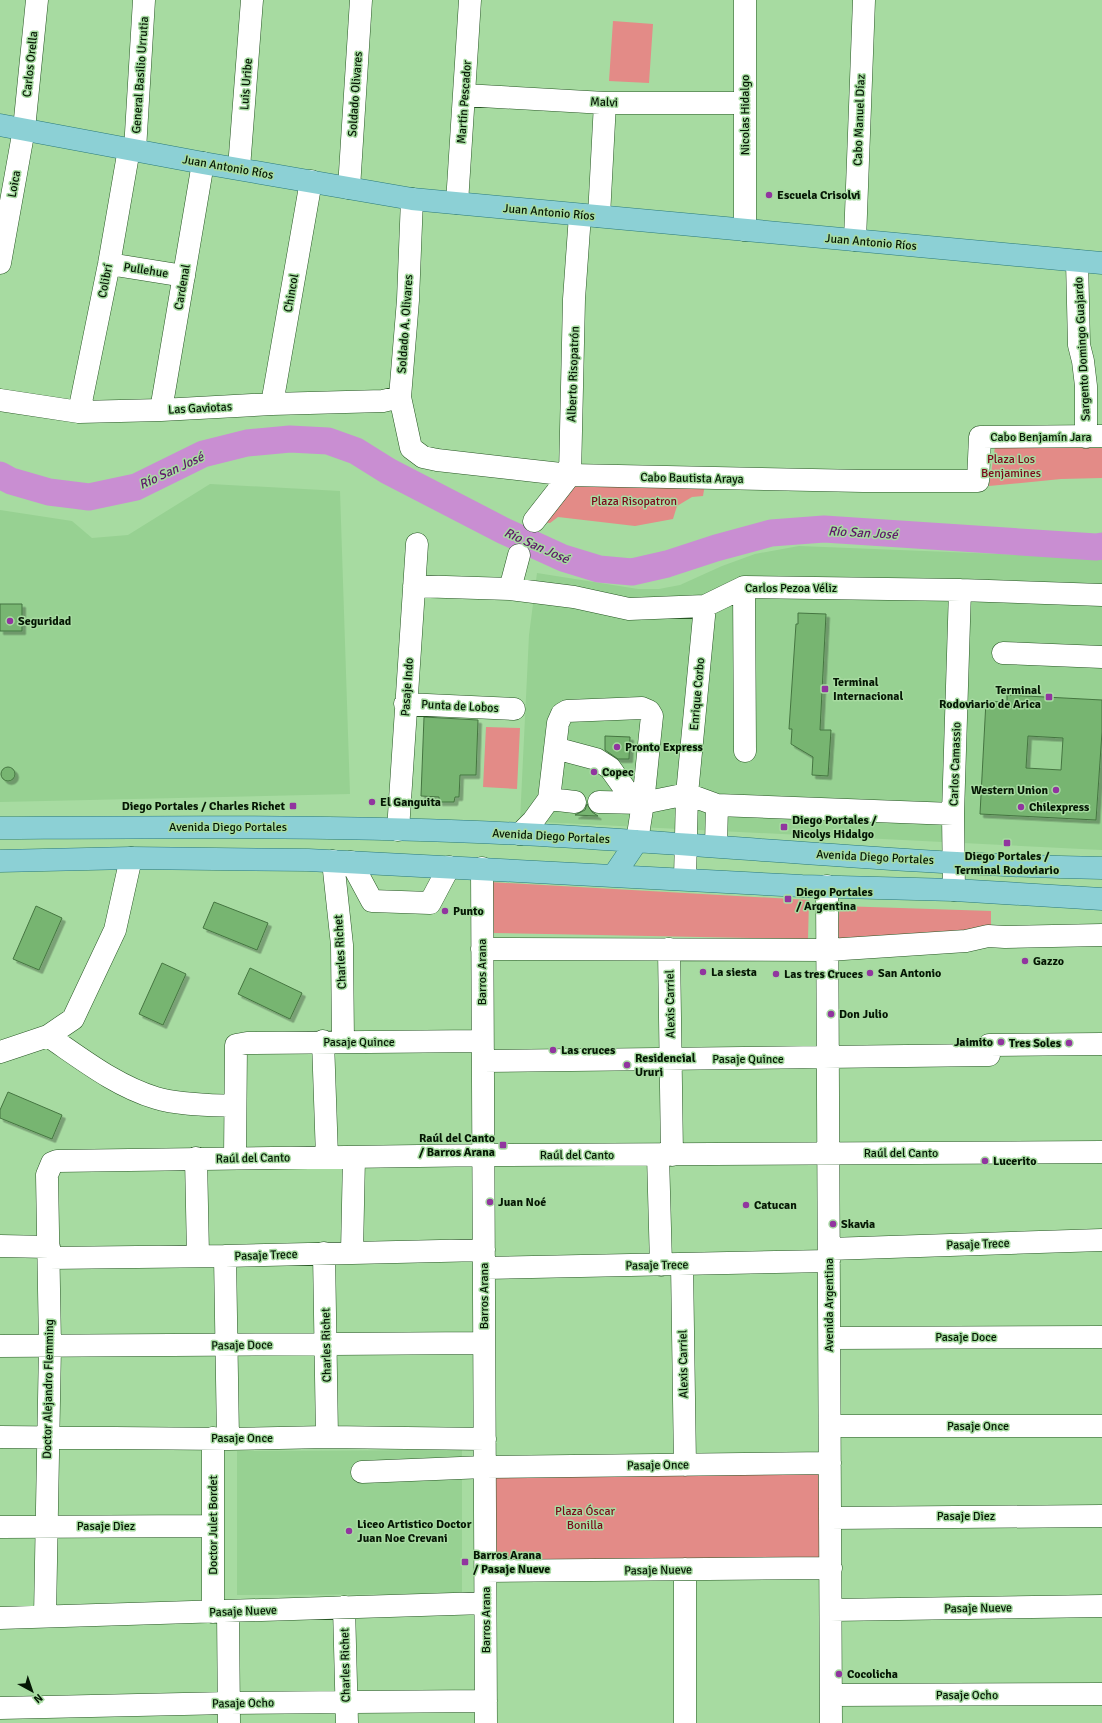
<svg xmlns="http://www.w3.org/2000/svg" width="1102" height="1723" viewBox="0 0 1102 1723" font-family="Signika,sans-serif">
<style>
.built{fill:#97d192}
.green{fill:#e38b87}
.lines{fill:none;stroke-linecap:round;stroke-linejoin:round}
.river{stroke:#c98ed2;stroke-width:27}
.building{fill:#77b571;stroke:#457541;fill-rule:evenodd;filter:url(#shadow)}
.minor-casing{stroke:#275624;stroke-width:23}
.major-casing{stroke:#2b7a7a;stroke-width:23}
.minor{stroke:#fff;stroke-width:22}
.major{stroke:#8cd0d5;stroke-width:22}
.poi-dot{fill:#91359f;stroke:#a7dba1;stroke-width:1.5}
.labels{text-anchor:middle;stroke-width:3;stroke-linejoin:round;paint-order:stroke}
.street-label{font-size:12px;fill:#051704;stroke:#a7dba1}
.poi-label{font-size:12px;font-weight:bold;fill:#051704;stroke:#a7dba1;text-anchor:start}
.park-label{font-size:12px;fill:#7b0719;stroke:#a7dba1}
.water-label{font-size:13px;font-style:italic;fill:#5e1669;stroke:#a7dba1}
</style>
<defs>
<filter id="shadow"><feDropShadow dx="3.5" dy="3.5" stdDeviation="0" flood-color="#0004"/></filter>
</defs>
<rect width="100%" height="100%" fill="#a7dba1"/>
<path class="built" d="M210 484 340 491 350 794 0 802V510L72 521 92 538 128 535Z
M799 546 1102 558V850L520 821 529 635 537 573 638 589H659L680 585 722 566 755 554Z
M462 1450V1594L237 1595V1451Z"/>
<path class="green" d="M613 21 653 24 649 83 609 81Z
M995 447 1102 448V478L1061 479 989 486Z
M570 475 706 478 703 496 692 497 677 506 673 519 635 526 558 517 550 523 534 521Z
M486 727 520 728 517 789 483 787Z
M490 882 809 900 808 939 491 933Z
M840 906 991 911V929H969L966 936 836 943Z
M822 1471 821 1560 491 1564 492 1474Z"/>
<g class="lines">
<path class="river" d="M0 475 11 481 49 492 89 497 136 487 203 454 247 443 290 439 328 441 356 451 388 471 504 531 563 558 599 569 632 572 667 564 716 548 771 533 824 529 1096 547 1102 546"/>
</g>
<path class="building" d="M0 604H22V631H0Z
M798 613 826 614 820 730H831L828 776 812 775 813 757 791 744 792 729H789L796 624H798Z
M1007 695 1102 700V732L1096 820 980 814 986 701 1007 702ZM1028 736 1063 738 1061 770 1026 768Z
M424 717 478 720 476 775H460L459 797H455L454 802H439V797L421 796Z
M605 736 630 737 629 759H618L605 750Z
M1 774a7 7 0 1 1 14 0a7 7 0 1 1-14 0Z
M587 804 592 812 598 816 575 815 585 810Z
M214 902 268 923 257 950 203 928Z
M36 906 62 918 39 970 13 959Z
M162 963 186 974 163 1025 139 1014Z
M250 968 302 993 290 1019 238 994Z
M8 1092 62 1115 52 1139 0 1118V1110Z"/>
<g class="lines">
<defs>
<path id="minor" d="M745 0V230
M464 95 605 103H745
M135 150 144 0
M239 168 252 0
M349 188 361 0
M412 199 408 300 400 397 411 448 423 457 437 460 570 475 863 481H978L980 437 1102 436
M457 203 470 0
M599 216 605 103
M855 240 864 0
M1077 261 1079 345 1083 361 1086 386V437
M0 263 24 129 37 0
M109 264 184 276
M0 400 79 412 161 410 272 404 383 401 400 397
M272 404 311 181
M161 410 203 163
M79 412 109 264 129 149
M534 521 570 475 574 299 580 215
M414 586 510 589 574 597 629 609 705 606 744 587 960 590 1102 595
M744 587 745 751
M510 589 519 555
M1003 653 1102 657
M405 704 514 709
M555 748 596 759 610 768 635 803
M549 799 558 723 562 714 567 711 642 708 649 711 652 716 643 803 637 841
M599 802 643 803 687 794 717 805 953 814
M398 830 417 544
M520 834 533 821 549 799 575 802
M716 846 717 805
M333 861 342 945 343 1042
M351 862 372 901 430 903 449 867
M482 868 486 1723
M685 879 687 794 705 606
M827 886 831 1723
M954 890 953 814 960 590
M482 949 828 950 966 941 988 936 1005 937 1102 935
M669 949 672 1155
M48 1036C82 1059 116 1086 156 1098 178 1105 212 1105 235 1106
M323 1041 327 1157
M0 1052 48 1036 73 1019 115 930 131 858
M483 1061 989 1055V1045L1102 1044
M658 1155 661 1265
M196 1158 198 1255
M235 1158 236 1045 247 1043 482 1041
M0 1246 49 1247
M829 1249 1102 1240
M352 1252 354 1157
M324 1253 327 1437
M225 1256 228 1439
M49 1258 225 1256 484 1250
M682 1264 685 1465
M484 1268 829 1261
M830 1338 1102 1337
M0 1346 484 1343
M830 1426H1102
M0 1437 228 1439 327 1437 485 1439
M213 1438V1612
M362 1472 485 1467 830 1463
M830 1518 1102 1516
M0 1527 212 1526
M485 1571 831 1568
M344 1607 347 1723
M831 1610 1102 1606
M228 1611 229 1723
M45 1616 50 1346 47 1175 52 1163 57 1161 492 1155 1102 1152
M0 1618 485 1603
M831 1695 1102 1694
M0 1708 229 1703 486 1701
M685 1723V1569"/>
<path id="major" d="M0 125 203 163 412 199 1102 263
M0 828C174 827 347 825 521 834 715 844 908 865 1102 868
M0 861 131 858 308 860 802 886 954 890 1102 899
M614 875 637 841"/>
</defs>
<use href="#minor" class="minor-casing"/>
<use href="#major" class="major-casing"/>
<use href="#minor" class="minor"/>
<use href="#major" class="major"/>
</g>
<g class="poi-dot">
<circle cx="769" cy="195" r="4"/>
<circle cx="10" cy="621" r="4"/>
<rect x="821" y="685" width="8" height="8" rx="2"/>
<rect x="1045" y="693" width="8" height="8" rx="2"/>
<circle cx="617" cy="747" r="4"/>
<circle cx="594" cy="772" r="4"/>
<circle cx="1056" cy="790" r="4"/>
<circle cx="372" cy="802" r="4"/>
<rect x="289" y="802" width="8" height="8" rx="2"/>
<circle cx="1021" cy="807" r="4"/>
<rect x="780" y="823" width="8" height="8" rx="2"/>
<rect x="1003" y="839" width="8" height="8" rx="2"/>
<rect x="784" y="895" width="8" height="8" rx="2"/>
<circle cx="445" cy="911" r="4"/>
<circle cx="1025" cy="961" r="4"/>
<circle cx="703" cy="972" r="4"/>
<circle cx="870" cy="973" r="4"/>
<circle cx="776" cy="974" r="4"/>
<circle cx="831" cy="1014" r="4"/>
<circle cx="1001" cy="1042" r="4"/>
<circle cx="1069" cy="1043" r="4"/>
<circle cx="553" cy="1050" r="4"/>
<circle cx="627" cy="1065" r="4"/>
<rect x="499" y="1141" width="8" height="8" rx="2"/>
<circle cx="985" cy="1161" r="4"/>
<circle cx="490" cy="1202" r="4"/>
<circle cx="746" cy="1205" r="4"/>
<circle cx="833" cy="1224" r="4"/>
<circle cx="349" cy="1531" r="4"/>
<rect x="461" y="1558" width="8" height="8" rx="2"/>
<circle cx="839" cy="1674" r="4"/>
</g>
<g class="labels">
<g class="street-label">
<text transform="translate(30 64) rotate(-84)" y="4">Carlos Orella</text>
<text transform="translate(140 75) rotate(-86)" y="4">General Basilio Urrutia</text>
<text transform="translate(246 84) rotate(-86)" y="4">Luis Uribe</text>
<text transform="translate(355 94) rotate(-86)" y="4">Soldado Olivares</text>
<text transform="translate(464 102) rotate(-86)" y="4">Martín Pescador</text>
<text transform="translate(604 102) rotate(2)" y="4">Malvi</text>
<text transform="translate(745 115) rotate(-90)" y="4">Nicolas Hidalgo</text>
<text transform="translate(859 120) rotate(-88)" y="4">Cabo Manuel Díaz</text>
<text transform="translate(228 167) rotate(10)" y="4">Juan Antonio Ríos</text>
<text transform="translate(14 184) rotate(-80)" y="4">Loica</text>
<text transform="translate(549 212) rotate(5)" y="4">Juan Antonio Ríos</text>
<text transform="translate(871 242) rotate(5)" y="4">Juan Antonio Ríos</text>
<text transform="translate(146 270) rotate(9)" y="4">Pullehue</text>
<text transform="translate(105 281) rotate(-79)" y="4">Colibrí</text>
<text transform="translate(182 287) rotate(-80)" y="4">Cardenal</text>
<text transform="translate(291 293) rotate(-80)" y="4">Chincol</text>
<text transform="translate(405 324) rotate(-86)" y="4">Soldado A. Olivares</text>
<text transform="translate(1082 349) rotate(-93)" y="4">Sargento Domingo Guajardo</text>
<text transform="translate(573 374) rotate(-88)" y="4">Alberto Risopatrón</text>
<text transform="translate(200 408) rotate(-3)" y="4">Las Gaviotas</text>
<text x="1041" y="441">Cabo Benjamín Jara</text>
<text transform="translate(692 478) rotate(1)" y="4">Cabo Bautista Araya</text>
<text x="791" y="592">Carlos Pezoa Véliz</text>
<text transform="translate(407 687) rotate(-86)" y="4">Pasaje Indo</text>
<text transform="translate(697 694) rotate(-85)" y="4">Enrique Corbo</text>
<text transform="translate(460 706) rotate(3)" y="4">Punta de Lobos</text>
<text transform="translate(955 764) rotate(-88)" y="4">Carlos Camassio</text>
<text x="228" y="831">Avenida Diego Portales</text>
<text transform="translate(551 836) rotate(3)" y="4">Avenida Diego Portales</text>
<text transform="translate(875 857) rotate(3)" y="4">Avenida Diego Portales</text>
<text transform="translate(340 952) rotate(-93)" y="4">Charles Richet</text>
<text transform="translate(482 972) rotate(-90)" y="4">Barros Arana</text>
<text transform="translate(670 1004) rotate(-91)" y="4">Alexis Carriel</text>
<text x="359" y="1046">Pasaje Quince</text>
<text x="748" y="1063">Pasaje Quince</text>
<text x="901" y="1157">Raúl del Canto</text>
<text x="577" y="1159">Raúl del Canto</text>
<text transform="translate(253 1158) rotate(-1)" y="4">Raúl del Canto</text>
<text transform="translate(978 1244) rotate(-2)" y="4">Pasaje Trece</text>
<text transform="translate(266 1255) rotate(-2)" y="4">Pasaje Trece</text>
<text transform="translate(657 1265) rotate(-1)" y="4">Pasaje Trece</text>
<text transform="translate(484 1296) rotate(-90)" y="4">Barros Arana</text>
<text transform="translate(829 1305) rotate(-90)" y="4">Avenida Argentina</text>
<text x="966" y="1341">Pasaje Doce</text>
<text transform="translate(242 1345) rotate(-1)" y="4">Pasaje Doce</text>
<text transform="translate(326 1345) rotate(-91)" y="4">Charles Richet</text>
<text transform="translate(683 1364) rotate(-91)" y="4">Alexis Carriel</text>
<text transform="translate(48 1389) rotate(-89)" y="4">Doctor Alejandro Flemming</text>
<text x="978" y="1430">Pasaje Once</text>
<text x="242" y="1442">Pasaje Once</text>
<text transform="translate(658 1465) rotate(-1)" y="4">Pasaje Once</text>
<text x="966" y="1520">Pasaje Diez</text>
<text transform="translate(213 1525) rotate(-90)" y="4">Doctor Julet Bordet</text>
<text x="106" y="1530">Pasaje Diez</text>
<text transform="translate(658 1570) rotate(-1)" y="4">Pasaje Nueve</text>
<text transform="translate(978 1608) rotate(-1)" y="4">Pasaje Nueve</text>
<text transform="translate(243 1611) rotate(-2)" y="4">Pasaje Nueve</text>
<text transform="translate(486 1620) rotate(-90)" y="4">Barros Arana</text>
<text transform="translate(345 1665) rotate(-91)" y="4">Charles Richet</text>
<text x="967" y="1699">Pasaje Ocho</text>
<text transform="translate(243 1703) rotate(-1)" y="4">Pasaje Ocho</text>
</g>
<g class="poi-label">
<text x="777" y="199">Escuela Crisolvi</text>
<text x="18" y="625">Seguridad</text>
<text x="833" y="686">Terminal<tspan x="833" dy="14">Internacional</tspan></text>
<text x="1041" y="694" text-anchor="end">Terminal<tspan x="1041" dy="14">Rodoviario de Arica</tspan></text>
<text x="625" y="751">Pronto Express</text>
<text x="602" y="776">Copec</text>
<text x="1048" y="794" text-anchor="end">Western Union</text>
<text x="380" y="806">El Ganguita</text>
<text x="285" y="810" text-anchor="end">Diego Portales / Charles Richet</text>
<text x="1029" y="811">Chilexpress</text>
<text x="792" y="824">Diego Portales /<tspan x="792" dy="14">Nicolys Hidalgo</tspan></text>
<text x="1007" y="860" text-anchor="middle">Diego Portales /<tspan x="1007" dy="14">Terminal Rodoviario</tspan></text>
<text x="796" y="896">Diego Portales<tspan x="796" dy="14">/ Argentina</tspan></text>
<text x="453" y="915">Punto</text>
<text x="1033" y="965">Gazzo</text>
<text x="711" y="976">La siesta</text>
<text x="878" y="977">San Antonio</text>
<text x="784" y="978">Las tres Cruces</text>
<text x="839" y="1018">Don Julio</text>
<text x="993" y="1046" text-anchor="end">Jaimito</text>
<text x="1061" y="1047" text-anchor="end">Tres Soles</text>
<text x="561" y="1054">Las cruces</text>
<text x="635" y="1062">Residencial<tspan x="635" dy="14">Ururi</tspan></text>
<text x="495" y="1142" text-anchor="end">Raúl del Canto<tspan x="495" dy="14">/ Barros Arana</tspan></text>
<text x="993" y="1165">Lucerito</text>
<text x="498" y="1206">Juan Noé</text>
<text x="754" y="1209">Catucan</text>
<text x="841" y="1228">Skavia</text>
<text x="357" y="1528">Liceo Artistico Doctor<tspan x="357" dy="14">Juan Noe Crevani</tspan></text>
<text x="473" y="1559">Barros Arana<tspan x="473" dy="14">/ Pasaje Nueve</tspan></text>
<text x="847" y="1678">Cocolicha</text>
</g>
<g class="park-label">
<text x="1011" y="463">Plaza Los<tspan x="1011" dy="14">Benjamines</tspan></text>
<text x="634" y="505">Plaza Risopatron</text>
<text x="585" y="1515">Plaza Óscar<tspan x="585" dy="14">Bonilla</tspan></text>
</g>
<g class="water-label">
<text transform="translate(171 470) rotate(-25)" y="5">Río San José</text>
<text transform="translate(863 532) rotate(3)" y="5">Río San José</text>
<text transform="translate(537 545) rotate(24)" y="5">Río San José</text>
</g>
</g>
<g transform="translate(32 1691) rotate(140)" stroke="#a7dba1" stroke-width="3" paint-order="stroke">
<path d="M0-3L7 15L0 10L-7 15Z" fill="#051704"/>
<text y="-6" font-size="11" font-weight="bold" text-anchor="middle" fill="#051704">N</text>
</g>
</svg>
